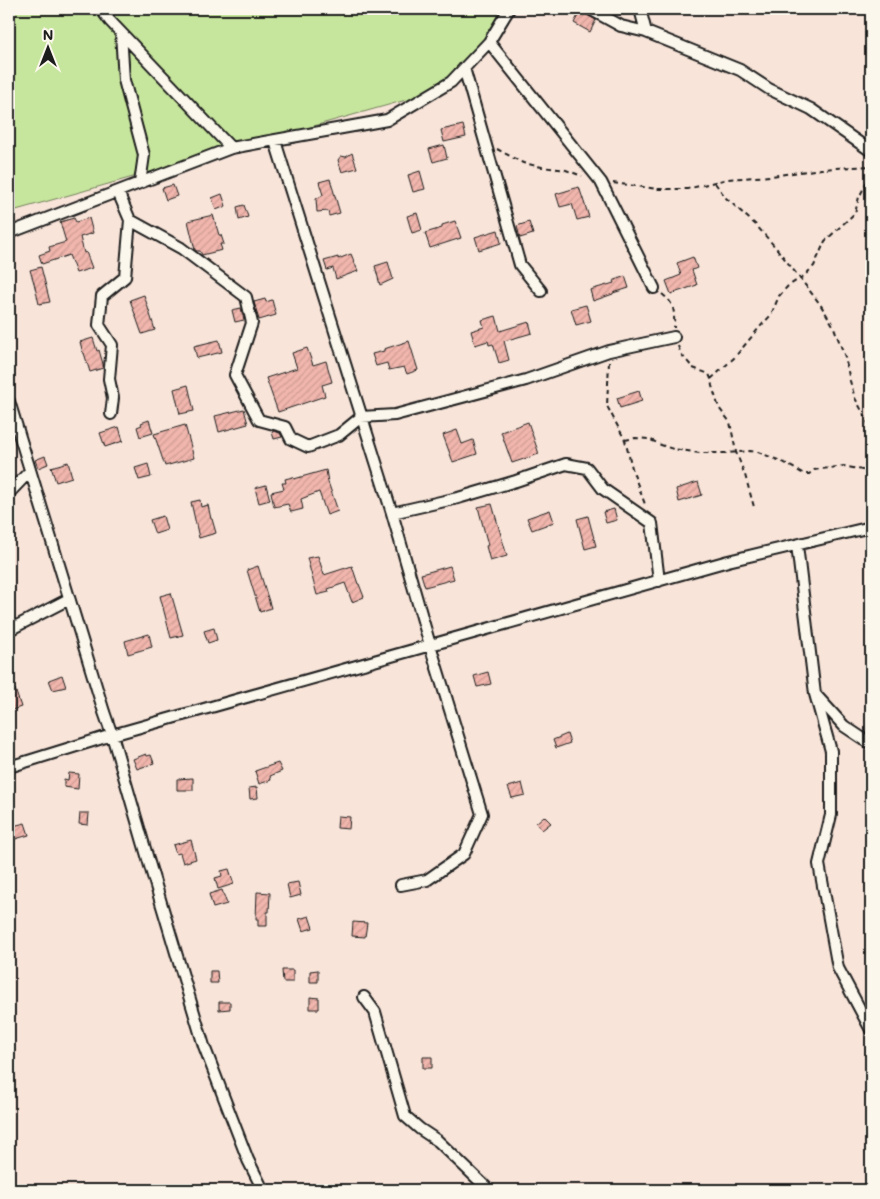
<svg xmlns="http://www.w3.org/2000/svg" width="880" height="1199" viewBox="0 0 880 1199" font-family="Mali,sans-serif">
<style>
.grass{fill:#c7e69d;stroke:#72815c}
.building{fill:url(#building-hatch);stroke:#1c1c1c}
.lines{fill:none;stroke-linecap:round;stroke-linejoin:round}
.minor-casing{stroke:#1c1c1c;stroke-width:14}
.path{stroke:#1c1c1c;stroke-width:2;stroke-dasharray:5 4;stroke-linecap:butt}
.minor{stroke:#fbf7ec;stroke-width:10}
</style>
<defs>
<pattern id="building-hatch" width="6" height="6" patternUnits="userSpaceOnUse" patternTransform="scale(1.25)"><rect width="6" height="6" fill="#f1b6ad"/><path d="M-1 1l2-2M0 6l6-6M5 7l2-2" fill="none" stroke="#ce9c94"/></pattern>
</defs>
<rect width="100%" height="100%" fill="#f8e4d9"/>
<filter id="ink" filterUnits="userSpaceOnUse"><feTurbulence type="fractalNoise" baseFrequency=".02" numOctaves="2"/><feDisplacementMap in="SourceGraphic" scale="10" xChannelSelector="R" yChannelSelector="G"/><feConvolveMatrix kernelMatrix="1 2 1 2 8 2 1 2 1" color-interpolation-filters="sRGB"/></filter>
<g filter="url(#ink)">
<path class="grass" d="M9 9H509L451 82 415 104 406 100 9 212Z"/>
<path class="building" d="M581 10 587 15 596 20 590 32 574 23Z
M463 125 466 137 444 142 441 130Z
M444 145 447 158 433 162 429 149Z
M352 153 357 168 342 172 338 160 341 156 346 157Z
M420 171 425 189 413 192 408 175Z
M330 179 340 213 329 216 328 211 317 212 316 199 323 195 319 182Z
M173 185 177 196 166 200 162 188Z
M579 187 589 217 577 220 572 204 560 207 556 194Z
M222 194 226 206 216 210 212 198Z
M244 205 248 217 239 220 237 207Z
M417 213 422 230 412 233 407 216Z
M213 215 219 235H221L224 244H220L222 250 202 255 200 251H197L195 250 188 221Z
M74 218 76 222 89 218 93 233 80 237 84 253 86 252 92 268 76 273 69 255 42 264 39 255 50 251 49 247 66 242 60 222Z
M455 221 461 238 430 248 425 233 442 228V225Z
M529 222 533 234 520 238 517 226Z
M498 230 501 243 479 250 475 237Z
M351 254 358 271 336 279 333 268 327 270 324 261 338 257V259Z
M693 257 697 268 692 270 697 285 671 294 666 281 681 275 677 263Z
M388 262 393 279 380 285 375 266Z
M41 267 50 302 39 304 34 283 30 270Z
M625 276 629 288 613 293V294L593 301 590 290 614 283 613 281Z
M144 295 155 330 142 334 130 300Z
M265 299 266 302 272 300 276 315 259 320 254 302Z
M586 305 591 321 576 325 571 309Z
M241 308 244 320 235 322 232 310Z
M496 316 500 331 529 322 532 333 504 341 509 360 499 363 493 344 489 345 488 341 475 345 471 331 484 327 482 320Z
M93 338 97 351 99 350 103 364V368L90 372 84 353H83L80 342Z
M219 340 222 352 197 358 194 346Z
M409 341 418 370 407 374 404 367 389 370 387 363 376 366 372 354 384 351V349Z
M307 348 313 365 326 361 332 382 322 385 325 396 278 412 266 378 297 368 292 353Z
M188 385 194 411 180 414 174 389Z
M639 391 642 401 620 408 617 398Z
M244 409 248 424 219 432 215 416Z
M149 420 153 433 140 437 137 427 142 425 141 423Z
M528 422 539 454 512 463 501 432Z
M185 425 194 458 165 466 154 434Z
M119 427 123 441 105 447 100 433Z
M457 430 462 444 473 440 477 454 453 462 443 435Z
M274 431 280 433 282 437 274 439 272 432Z
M45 456 48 464 38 468 35 460Z
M68 462 72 477 56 482 51 467Z
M148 464 151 477 139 480 135 468Z
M326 470 328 482 338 511 327 515 319 492 301 499 303 509 291 512 288 504 274 507 271 492 284 489 282 483H286L285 479 293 477 294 479Z
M698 482 702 495 679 502 676 489Z
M266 485 270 500 259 503 255 488Z
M200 500 201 507 208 505 211 519H212L216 533 199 538 191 502Z
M492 504 507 556 490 561 486 546 488 545 478 507Z
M614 509 617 520 606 523 603 512Z
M550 510 554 522 532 530 527 518Z
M163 516 167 530 155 534 150 520Z
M588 516 596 546 585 549 577 519Z
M318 556 324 575 352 566 358 584H359L364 597 352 602 345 583 328 589 329 592 317 595 307 558Z
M258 566 271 608 260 612 247 570Z
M450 566 454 579 425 587 421 574Z
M171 593 183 635 171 638 160 596Z
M214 628 217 640 208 643 204 631Z
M149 634 152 647 128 654 125 641Z
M488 672 491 684 477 687 474 676Z
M62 675 66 687 53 690 49 680Z
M15 689 21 707 9 711V692Z
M567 734 570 743 556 748 553 740Z
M146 754 147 756 151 755 154 763 137 769 133 759Z
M278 763 282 771 270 776 271 780 259 784 255 771Z
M69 773 79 774 78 789 64 787V779L68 780Z
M193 778V790H177V779Z
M522 783 525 795 512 798 508 787Z
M257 787 258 798 250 799 249 788Z
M80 813H89L88 825 79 824Z
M338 816 350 817 349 829 337 828Z
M544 816 551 823 542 830 536 823Z
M25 823 29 835 12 840 9 827Z
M191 840 196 859 183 863 180 853 176 854 173 845Z
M229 869 234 884 218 889 215 878 222 876 221 871Z
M298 882 301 895 290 898 287 884Z
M222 890 227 904 213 908 209 894Z
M257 892 270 893 269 912H267V926H258V919H256Z
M309 916 313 928 303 931 299 919Z
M353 922 367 923 365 937 352 936Z
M282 970H293V982H283Z
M318 970V982H310V971Z
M210 971H217L218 983H210Z
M310 997 319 998V1009H310Z
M219 1002H230V1009L219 1010Z
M423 1057H432V1068H423Z"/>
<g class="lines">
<defs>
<path id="minor" d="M101 9 110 21 231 148
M590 9 621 26 646 32 740 70 769 89 811 109 871 151
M640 9 646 32
M121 33 124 80 144 155 140 183
M489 42 601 182 654 288
M464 68 520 265 541 291
M275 141 392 513 430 645 482 814 464 854 427 880 401 885
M118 192 130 220 181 248 246 297 252 323 235 375 259 420 285 427 291 439 308 447 339 435 361 417 395 415 526 380 609 351 674 337
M9 233 231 148 387 120 451 82 489 42 509 9
M9 401 104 712 112 735 150 866 204 1046 248 1160 263 1190
M111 414 113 398 109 379 112 345 99 325 102 296 125 277 130 220
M9 493 30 471
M392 513 458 498 516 481 566 464 587 468 603 489 652 523 659 581
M797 545 815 694 844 726 871 744
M9 630 69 599
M815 694 831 751V815L819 864 838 968 871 1030
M9 767 112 735 728 561 871 527
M364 997 375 1012 405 1116 420 1129 438 1141 489 1190"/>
</defs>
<use href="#minor" class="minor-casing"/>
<path class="path" d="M497 149 523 163 542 167 566 170 582 176
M613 183 658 189H687L727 179 771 176 821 169 871 166
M715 183 726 198 756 225 777 249 820 304 833 325 845 357 850 381 855 398 867 420 871 433
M662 294C676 305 674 312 674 328
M678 346 681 354 693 368 709 374 711 379 712 386 719 408 730 422 736 452 745 475 754 507
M609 362 607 406 625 440 633 472 646 507
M711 379 734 358 759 328 771 315 779 296 788 286 804 276 814 266 825 241 855 213 859 197 865 186 871 169
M625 440 635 438 649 439 661 445 673 449 700 453H726L750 451 758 452 783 462 804 474H809L814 470 844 466 871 472"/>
<use href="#minor" class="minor"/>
</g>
</g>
<rect width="880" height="1199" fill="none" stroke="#fbf7ec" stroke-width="30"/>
<rect x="15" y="15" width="850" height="1169" fill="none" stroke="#1c1c1c" stroke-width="2" filter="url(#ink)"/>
<g transform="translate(48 48)" stroke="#fbf7ec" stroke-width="4" paint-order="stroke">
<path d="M0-4L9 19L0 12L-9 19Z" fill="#1c1c1c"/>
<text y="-8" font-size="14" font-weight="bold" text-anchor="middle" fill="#1c1c1c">N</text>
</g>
</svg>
